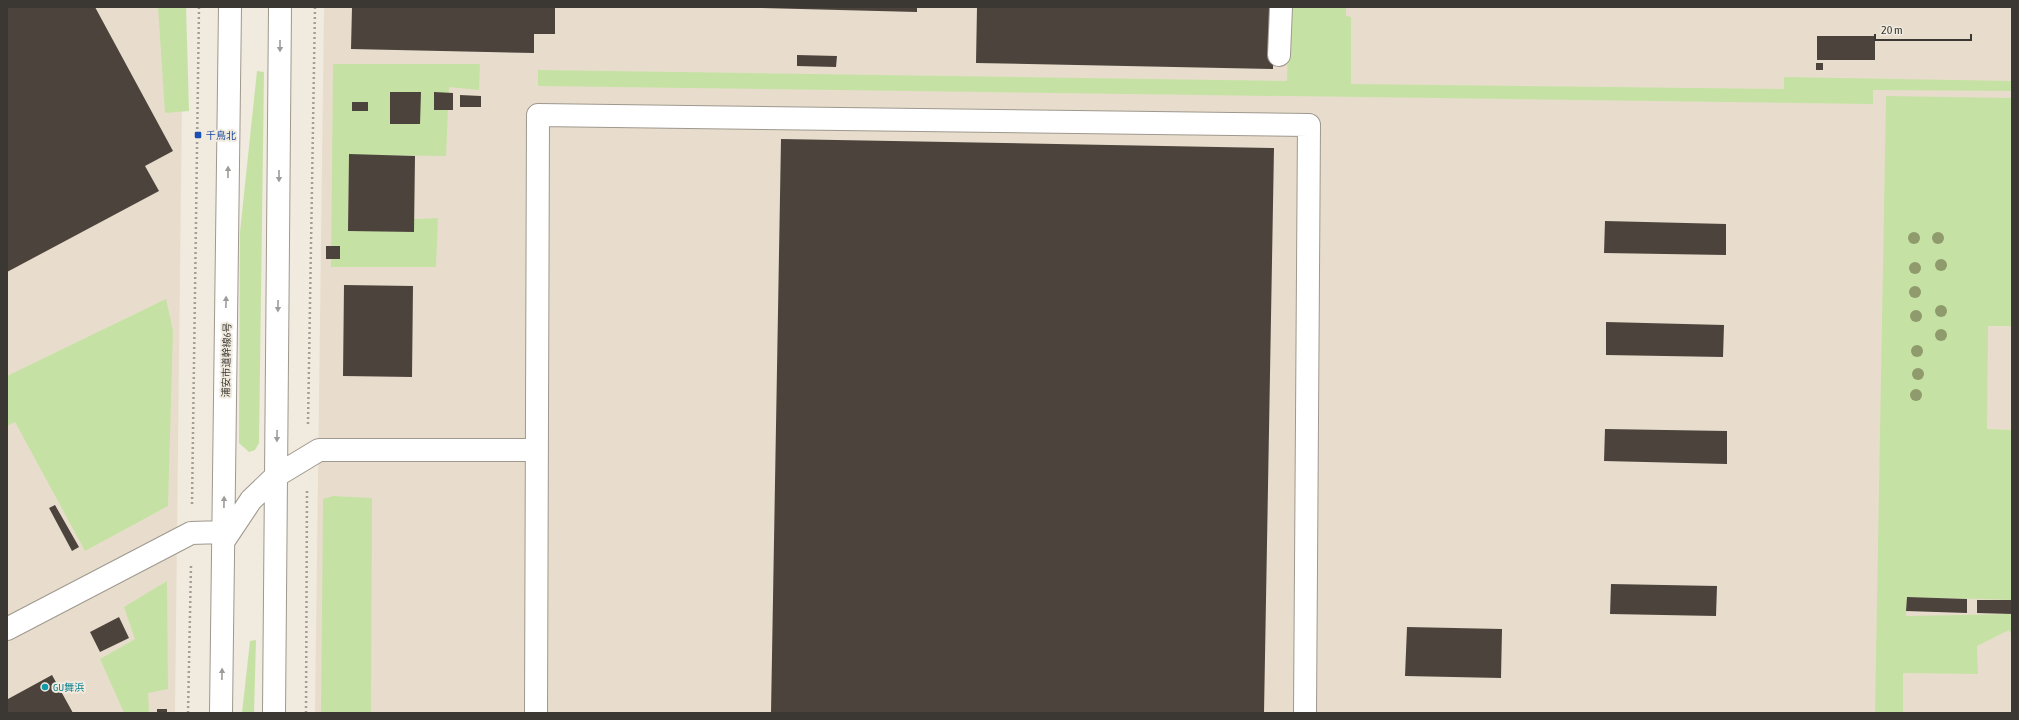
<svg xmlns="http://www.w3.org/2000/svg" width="2019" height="720" viewBox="0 0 2019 720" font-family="'Asap Condensed','Noto Sans JP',sans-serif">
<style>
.built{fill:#e8ddcc}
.green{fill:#c5e2a4}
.building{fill:#4c443c}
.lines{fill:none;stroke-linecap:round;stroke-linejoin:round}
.minor-casing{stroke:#9e988e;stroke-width:24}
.path{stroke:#a39d95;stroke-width:2.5;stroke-dasharray:2 3;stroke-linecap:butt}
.minor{stroke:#fff;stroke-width:22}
.tree{fill:#8f9b6c}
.oneway{fill:#9d9c9a}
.transit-dot{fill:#1a4fb4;stroke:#f1eadf;stroke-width:1.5}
.culture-dot{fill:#0f9aa8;stroke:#f1eadf;stroke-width:1.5}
.labels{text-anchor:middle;stroke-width:4;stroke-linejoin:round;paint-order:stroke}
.transit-label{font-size:10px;fill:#164399;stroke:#f1eadf;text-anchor:start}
.street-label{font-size:10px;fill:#3b3834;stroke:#f1eadf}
.culture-label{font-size:10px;fill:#0d838f;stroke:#f1eadf;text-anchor:start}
</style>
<rect width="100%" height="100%" fill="#f1eadf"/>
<path class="built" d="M7 7H183L175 713H7Z
M324 7H2012V713H315Z"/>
<path class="green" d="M158 7H186L189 111 165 113Z
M1289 7H1346V16L1351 17V84L1784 89V77L2012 81V91L1873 90V104L538 86V70L1287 81Z
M333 64H480L479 90 449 87 446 156 349 155 348 230 414 232V219L438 218 436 267H331Z
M257 71 264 72 259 443 255 450 249 452 239 443 240 232Z
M1886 96 2012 98V326H1988L1987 429 2012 430V600L1907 597 1906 616 2012 614V636L2009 630 1977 646 1978 674 1903 673V713H1875Z
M166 299 173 331 168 506 85 551 15 422 7 426V376Z
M333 496 372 498 371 713H321L323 499Z
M167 581 168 689 148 693 149 713H124L100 659 135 639 124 607Z
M256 640 254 713H242L250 641Z"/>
<path class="building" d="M7 7H95L173 151 145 166 159 191 7 272Z
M352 7H555V34H534V53L351 49Z
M721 7H917V12Z
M977 7H1274L1273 69 976 63Z
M1817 36H1875V60H1817Z
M797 55 837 56 836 67 797 66Z
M1816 63H1823V70H1816Z
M390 92H421L420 124H390Z
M434 92 453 93V110H434Z
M460 95 481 96V107H460Z
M352 102H368V111H352Z
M781 139 1274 148 1264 713H771Z
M349 154 415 156 414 232 348 231Z
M1605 221 1726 224V255L1604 253Z
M326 246H340V259H326Z
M344 285 413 286 412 377 343 376Z
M1606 322 1724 325 1723 357 1606 355Z
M1605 429 1727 431V464L1604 461Z
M55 505 79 547 72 551 49 508Z
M1611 584 1717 586 1716 616 1610 614Z
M1907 597 1967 599V613L1906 611Z
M1977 600H2012V614L1977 613Z
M119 617 129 638 100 652 90 632Z
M1407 627 1502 629 1501 678 1405 676Z
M52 675 73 713H7V696L8 699Z
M157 709H167V713H157Z"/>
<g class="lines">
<defs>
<path id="minor" d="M1279 55 1281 7
M223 542 251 500 276 476 319 450H537
M7 629 191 533 223 532
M221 713 230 7
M274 713 280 7
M536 713 538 115 1309 125 1305 713"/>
</defs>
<use href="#minor" class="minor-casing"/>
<path class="path" d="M308 424 315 7
M192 504 199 7
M188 713 191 565
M306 713 307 489"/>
<use href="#minor" class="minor"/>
</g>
<g class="tree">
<circle cx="1914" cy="238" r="6"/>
<circle cx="1938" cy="238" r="6"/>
<circle cx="1941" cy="265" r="6"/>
<circle cx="1915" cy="268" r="6"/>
<circle cx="1915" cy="292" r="6"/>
<circle cx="1941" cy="311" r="6"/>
<circle cx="1916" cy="316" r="6"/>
<circle cx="1941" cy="335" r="6"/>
<circle cx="1917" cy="351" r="6"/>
<circle cx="1918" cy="374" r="6"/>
<circle cx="1916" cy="395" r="6"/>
</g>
<defs><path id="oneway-solid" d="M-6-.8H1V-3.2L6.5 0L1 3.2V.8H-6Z"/></defs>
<g class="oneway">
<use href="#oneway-solid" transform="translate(280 46) rotate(90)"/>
<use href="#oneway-solid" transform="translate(228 172) rotate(-89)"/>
<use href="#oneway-solid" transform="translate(279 176) rotate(90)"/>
<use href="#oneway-solid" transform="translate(226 302) rotate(-89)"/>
<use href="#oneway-solid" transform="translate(278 306) rotate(91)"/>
<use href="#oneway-solid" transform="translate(277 436) rotate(91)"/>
<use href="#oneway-solid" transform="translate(224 502) rotate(-89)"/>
<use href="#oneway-solid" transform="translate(222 674) rotate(-89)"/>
</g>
<rect class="transit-dot" x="194" y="131" width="8" height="8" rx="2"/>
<circle class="culture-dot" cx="45" cy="687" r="4"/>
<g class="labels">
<g class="transit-label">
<text x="206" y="139">千鳥北</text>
</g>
<g class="street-label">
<text transform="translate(226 360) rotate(-89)" y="4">浦安市道幹線6号</text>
</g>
<g class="culture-label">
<text x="53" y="691">GU舞浜</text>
</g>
</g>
<rect width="2019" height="720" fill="none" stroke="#3b3834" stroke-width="16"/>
<path d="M1875 34v6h96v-6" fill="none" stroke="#3b3834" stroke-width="2"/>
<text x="1881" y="34" font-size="12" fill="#3b3834" stroke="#f1eadf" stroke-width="3" paint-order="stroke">20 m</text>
</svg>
